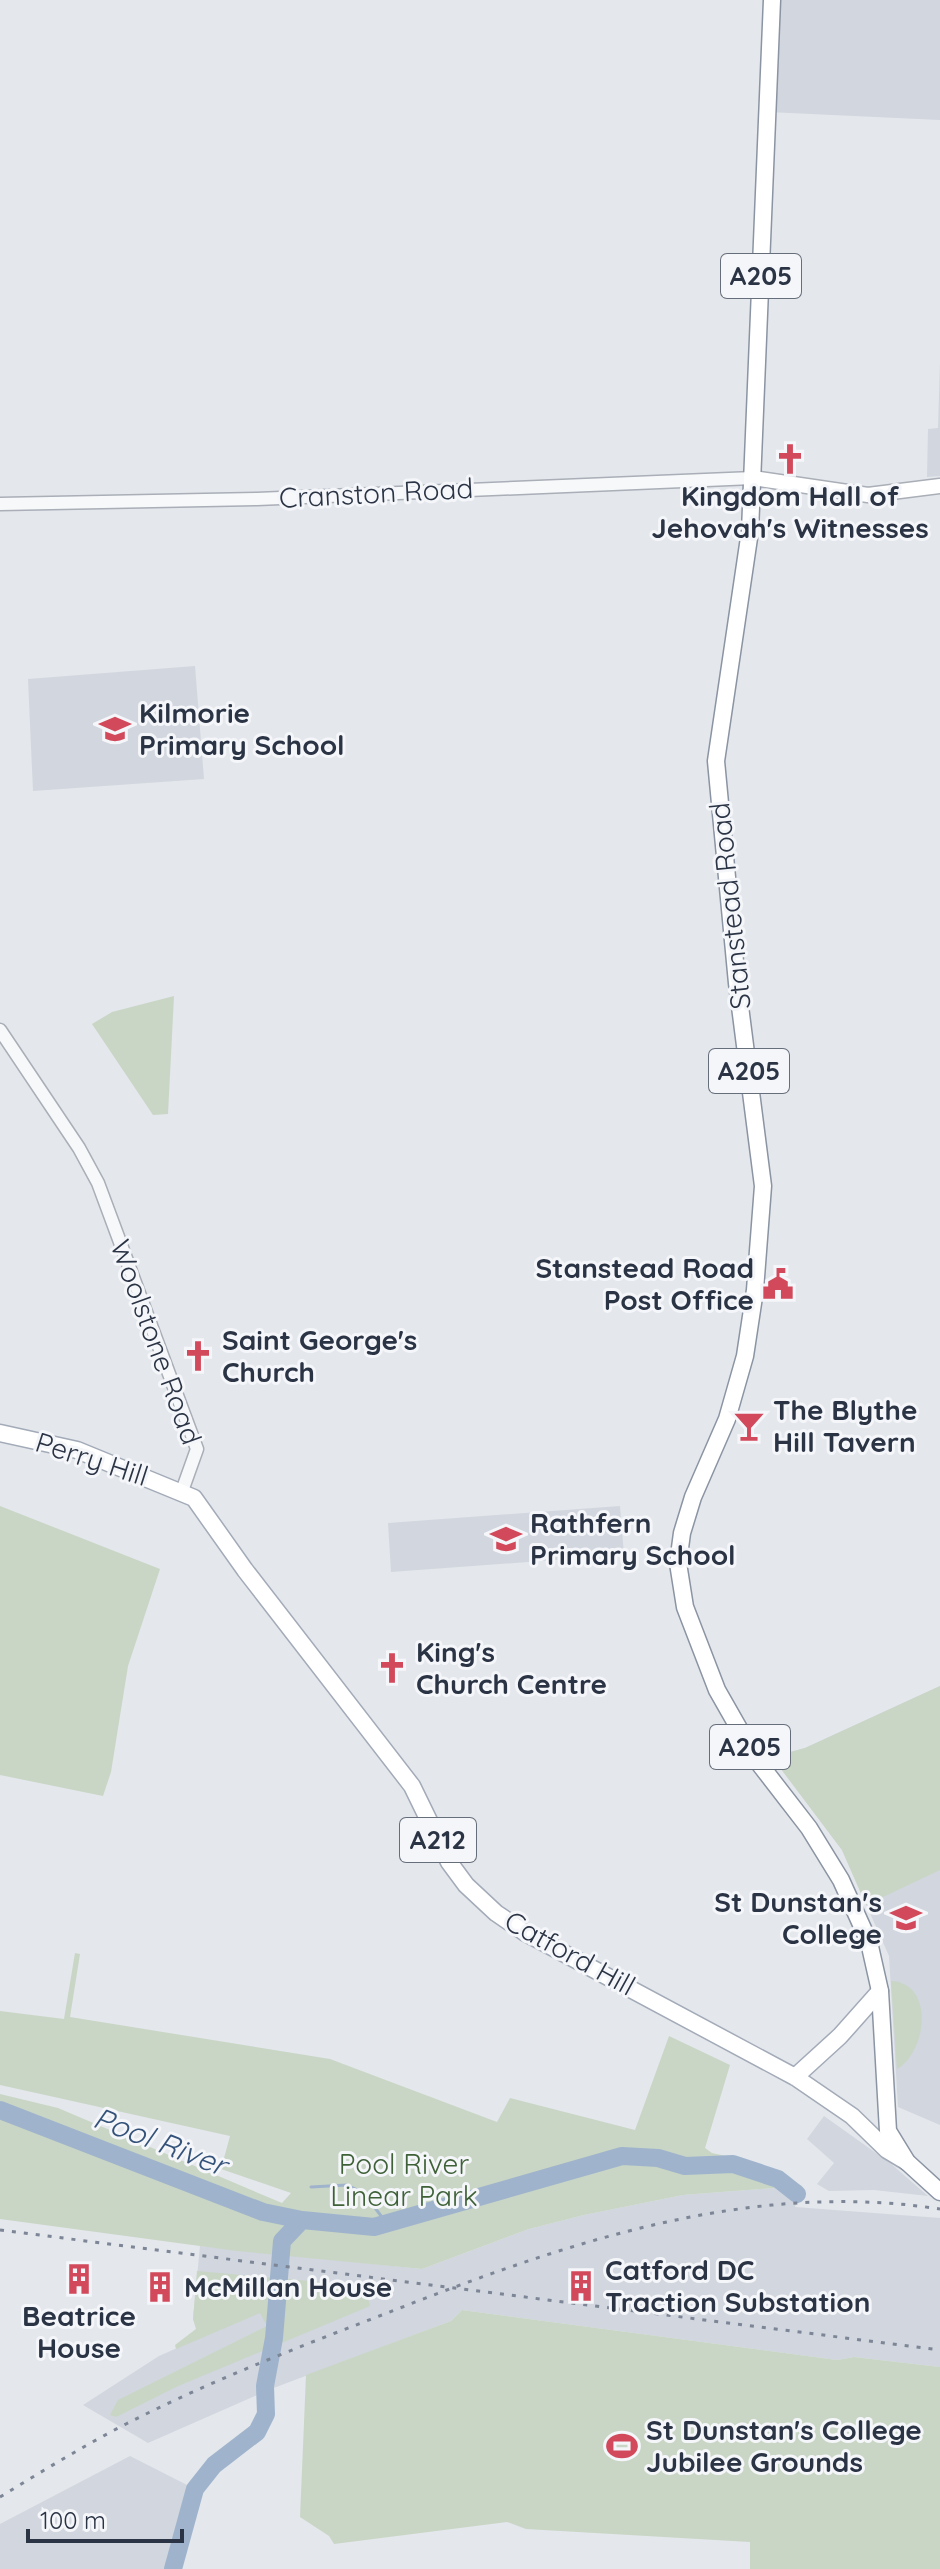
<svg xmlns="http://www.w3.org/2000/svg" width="940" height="2569" viewBox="0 0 940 2569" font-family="Quicksand,sans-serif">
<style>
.built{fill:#d2d6de}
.green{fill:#c9d6c5}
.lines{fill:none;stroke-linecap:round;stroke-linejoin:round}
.stream{stroke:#9fb4cc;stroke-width:3}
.river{stroke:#9fb4cc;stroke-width:18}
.tertiary-casing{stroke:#a9aeb7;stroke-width:15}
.secondary-casing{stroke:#a9aeb7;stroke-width:17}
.primary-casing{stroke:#a3abb8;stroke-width:19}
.trunk-casing{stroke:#8b94a3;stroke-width:19}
.tertiary{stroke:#f7f8fa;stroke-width:12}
.secondary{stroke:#fff;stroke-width:14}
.primary{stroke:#fff;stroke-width:16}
.trunk{stroke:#fff;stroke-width:16}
.rail{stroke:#7d8696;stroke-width:3;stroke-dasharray:4 8;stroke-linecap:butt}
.labels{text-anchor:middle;stroke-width:6;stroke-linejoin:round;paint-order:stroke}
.shield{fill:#f4f6f9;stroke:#676e7b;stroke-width:2}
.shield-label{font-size:26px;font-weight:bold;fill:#2b3445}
.street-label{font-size:28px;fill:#2b3445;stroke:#f4f6f9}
.poi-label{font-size:28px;font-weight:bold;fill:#2b3445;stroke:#f4f6f9;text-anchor:start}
.park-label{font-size:28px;fill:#3f6138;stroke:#f4f6f9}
.water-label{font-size:30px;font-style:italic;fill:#34527a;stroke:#f4f6f9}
</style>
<rect width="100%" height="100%" fill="#e4e7ec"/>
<path class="built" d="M769 0H940V120L768 112Z
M940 363V476L927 477 928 429 938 428Z
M195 666 204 779 33 791 28 679Z
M620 1506 624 1555 391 1572 388 1523Z
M940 1686V2125L898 2107 889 1956 842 1850 772 1757 805 1748Z
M824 2116 890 2163 928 2196 874 2190 829 2191 817 2184 834 2163 807 2139Z
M802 2186 795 2207 940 2218V2367L854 2357 837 2360 462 2310 451 2321 271 2389 148 2443 83 2405 159 2356 200 2338 193 2319 200 2246 422 2269 529 2229 584 2215 683 2195Z
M130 2456 193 2488 187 2499 171 2569H0V2524Z"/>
<path class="green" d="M174 996 168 1114 153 1115 92 1024 112 1012Z
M0 1506 160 1569 128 1666 111 1772 103 1796 0 1775Z
M940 1686V1870L866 1905 842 1850 772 1757 805 1748Z
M75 1953 80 1954 70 2017 330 2059 497 2122 510 2098 635 2130 669 2036 730 2065 705 2148 712 2153 757 2163 802 2186 683 2195 584 2215 529 2229 422 2269 237 2251 0 2219V2094L58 2108 282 2203 291 2193 221 2169 230 2136 0 2085V2011L64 2019Z
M891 1981C935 1983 927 2052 897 2069Z
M197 2271 365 2286 370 2306 176 2387 116 2417 110 2415 118 2400 267 2326 260 2313 176 2349 175 2345 196 2329 193 2319Z
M462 2310 837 2360 854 2357 940 2367V2569H750V2542L526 2529 507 2522 334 2544 329 2536 300 2517 306 2375 451 2321Z"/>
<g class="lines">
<path class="stream" d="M311 2187 347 2185 364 2193
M367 2197 387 2224"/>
<path class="river" d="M0 2110 263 2212 302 2220
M173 2569 195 2489 214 2465 257 2432 266 2414 265 2386 274 2338 282 2241 302 2220 374 2227 622 2156 658 2158 685 2166 733 2164 778 2179 797 2194"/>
<defs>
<path id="tertiary" d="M0 504 257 499 753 478
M0 1030 79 1148 98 1183 197 1449 182 1491"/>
<path id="secondary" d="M753 478 868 495 940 486"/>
<path id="primary" d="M0 1433 77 1450 194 1498 245 1570 412 1786 449 1862 466 1885 496 1913 524 1932 795 2077 852 2116 887 2150 907 2162
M795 2077 840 2036 880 1991"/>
<path id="trunk" d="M772 0 750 531 716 761 737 983 763 1186 755 1290 745 1356 727 1419 693 1497 682 1533 678 1563 685 1607 717 1690 758 1762 809 1828 841 1880 869 1942 880 1991 888 2131 907 2162 940 2192"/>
</defs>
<use href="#tertiary" class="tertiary-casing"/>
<use href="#secondary" class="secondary-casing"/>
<use href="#primary" class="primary-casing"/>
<use href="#trunk" class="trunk-casing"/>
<use href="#tertiary" class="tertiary"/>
<use href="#secondary" class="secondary"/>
<use href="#primary" class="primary"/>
<use href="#trunk" class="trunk"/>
<path class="rail" d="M0 2230 940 2350
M0 2497C41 2472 83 2446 126 2424 208 2382 296 2348 382 2315 560 2245 747 2179 940 2209"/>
</g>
<defs>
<symbol id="church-bare" viewBox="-9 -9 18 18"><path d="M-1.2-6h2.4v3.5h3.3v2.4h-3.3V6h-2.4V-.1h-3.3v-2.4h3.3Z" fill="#d1495b" stroke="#f4f6f9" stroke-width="2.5" paint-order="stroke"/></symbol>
<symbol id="school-bare" viewBox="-9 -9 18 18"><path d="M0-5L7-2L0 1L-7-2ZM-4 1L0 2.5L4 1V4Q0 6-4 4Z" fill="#d1495b" stroke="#f4f6f9" stroke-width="2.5" paint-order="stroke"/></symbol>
<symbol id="civic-bare" viewBox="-9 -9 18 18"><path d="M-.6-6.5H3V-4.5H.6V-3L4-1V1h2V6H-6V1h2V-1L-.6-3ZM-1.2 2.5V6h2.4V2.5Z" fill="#d1495b" stroke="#f4f6f9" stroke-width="2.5" paint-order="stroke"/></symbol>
<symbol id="bar-bare" viewBox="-9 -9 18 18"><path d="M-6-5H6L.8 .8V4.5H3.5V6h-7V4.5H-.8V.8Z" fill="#d1495b" stroke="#f4f6f9" stroke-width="2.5" paint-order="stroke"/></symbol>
<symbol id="building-bare" viewBox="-9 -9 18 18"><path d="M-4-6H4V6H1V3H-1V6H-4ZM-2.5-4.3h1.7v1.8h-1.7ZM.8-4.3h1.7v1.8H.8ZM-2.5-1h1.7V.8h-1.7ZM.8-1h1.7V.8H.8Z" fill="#d1495b" stroke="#f4f6f9" stroke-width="2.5" paint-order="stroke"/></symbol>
<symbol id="stadium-bare" viewBox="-9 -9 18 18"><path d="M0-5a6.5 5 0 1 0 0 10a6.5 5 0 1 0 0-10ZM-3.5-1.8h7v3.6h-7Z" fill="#d1495b" stroke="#f4f6f9" stroke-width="2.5" paint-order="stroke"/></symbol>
</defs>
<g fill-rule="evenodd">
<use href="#church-bare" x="768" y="437" width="44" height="44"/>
<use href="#school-bare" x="93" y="707" width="44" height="44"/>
<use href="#civic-bare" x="756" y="1262" width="44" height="44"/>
<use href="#church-bare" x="176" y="1334" width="44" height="44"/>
<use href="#bar-bare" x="727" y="1404" width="44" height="44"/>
<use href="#school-bare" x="484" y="1517" width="44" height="44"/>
<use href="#church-bare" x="370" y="1646" width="44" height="44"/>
<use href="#school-bare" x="884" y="1896" width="44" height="44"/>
<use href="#building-bare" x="57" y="2257" width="44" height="44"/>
<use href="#building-bare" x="559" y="2264" width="44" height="44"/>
<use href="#building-bare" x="138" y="2265" width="44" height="44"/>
<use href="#stadium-bare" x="600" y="2424" width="44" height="44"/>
</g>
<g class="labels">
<g class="shield">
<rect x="721" y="254" width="80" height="44" rx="6"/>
<rect x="709" y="1049" width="80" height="44" rx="6"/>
<rect x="710" y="1725" width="80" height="44" rx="6"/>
<rect x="400" y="1818" width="76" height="44" rx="6"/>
</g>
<g class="shield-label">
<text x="761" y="285">A205</text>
<text x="749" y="1080">A205</text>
<text x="750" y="1756">A205</text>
<text x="438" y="1849">A212</text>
</g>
<g class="street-label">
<text transform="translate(376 493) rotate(-3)" y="10">Cranston Road</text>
<text transform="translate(730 906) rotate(-96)" y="10">Stanstead Road</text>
<text transform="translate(156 1342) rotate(70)" y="10">Woolstone Road</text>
<text transform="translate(92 1459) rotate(18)" y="10">Perry Hill</text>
<text transform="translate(570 1953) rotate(29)" y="10">Catford Hill</text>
</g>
<g class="poi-label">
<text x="790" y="506" text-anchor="middle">Kingdom Hall of<tspan x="790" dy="32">Jehovah's Witnesses</tspan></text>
<text x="139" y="723">Kilmorie<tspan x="139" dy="32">Primary School</tspan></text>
<text x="754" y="1278" text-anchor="end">Stanstead Road<tspan x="754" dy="32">Post Office</tspan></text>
<text x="222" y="1350">Saint George's<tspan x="222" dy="32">Church</tspan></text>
<text x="773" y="1420">The Blythe<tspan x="773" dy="32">Hill Tavern</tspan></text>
<text x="530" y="1533">Rathfern<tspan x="530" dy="32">Primary School</tspan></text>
<text x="416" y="1662">King's<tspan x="416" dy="32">Church Centre</tspan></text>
<text x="882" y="1912" text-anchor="end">St Dunstan's<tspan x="882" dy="32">College</tspan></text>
<text x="605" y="2280">Catford DC<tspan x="605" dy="32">Traction Substation</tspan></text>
<text x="184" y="2297">McMillan House</text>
<text x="79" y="2326" text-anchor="middle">Beatrice<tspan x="79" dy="32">House</tspan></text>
<text x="646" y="2440">St Dunstan's College<tspan x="646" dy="32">Jubilee Grounds</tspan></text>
</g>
<g class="park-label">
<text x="404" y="2174">Pool River<tspan x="404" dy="32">Linear Park</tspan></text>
</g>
<g class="water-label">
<text transform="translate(160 2142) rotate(21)" y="10">Pool River</text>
</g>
</g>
<path d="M28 2529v12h154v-12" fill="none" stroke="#2b3445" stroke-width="4"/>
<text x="40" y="2529" font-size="24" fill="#2b3445" stroke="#f4f6f9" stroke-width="6" paint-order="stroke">100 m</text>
</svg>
